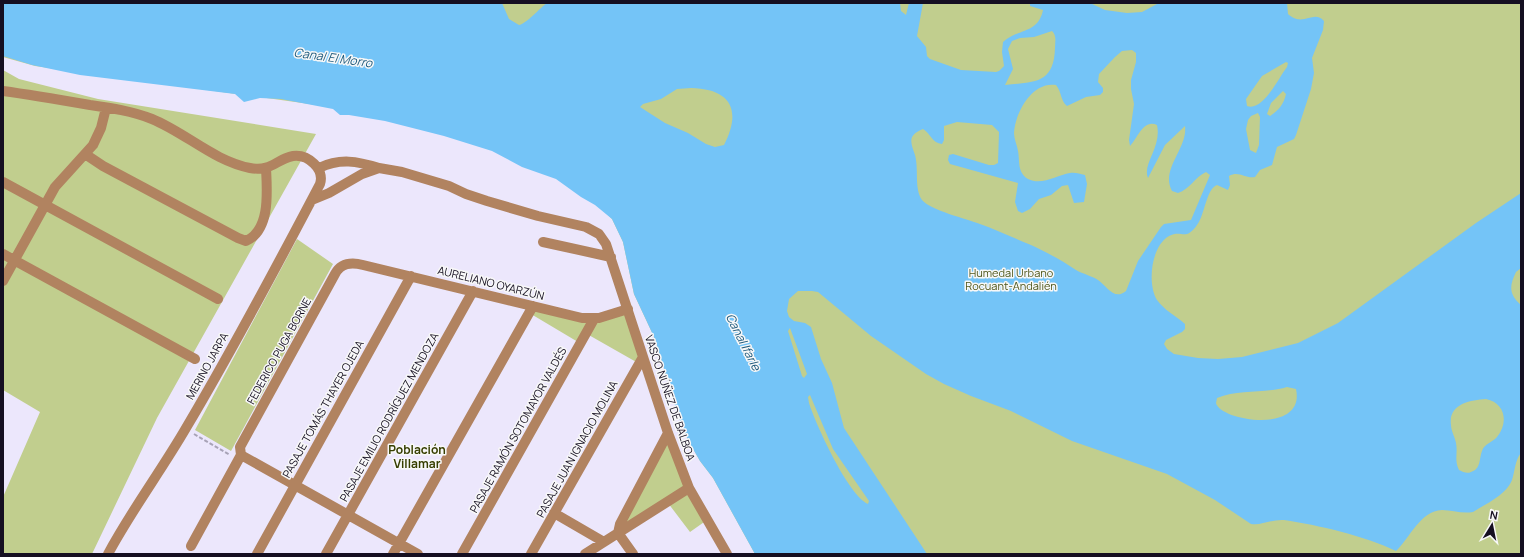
<svg xmlns="http://www.w3.org/2000/svg" width="1524" height="557" viewBox="0 0 1524 557" font-family="Manrope,sans-serif">
<style>
.green{fill:#c1ce8e}
.water{fill:#74c4f7;fill-rule:evenodd}
.lines{fill:none;stroke-linecap:round;stroke-linejoin:round}
.path{stroke:#a8a3b7;stroke-width:2;stroke-dasharray:4 2;stroke-linecap:butt}
.street{stroke:#b18360;stroke-width:10}
.labels{text-anchor:middle;stroke-width:3;stroke-linejoin:round;paint-order:stroke}
.park-label{font-size:11px;fill:#4e571c;stroke:#f8f8f8}
.street-label{font-size:11px;fill:#150f21;stroke:#f8f8f8}
.water-label{font-size:12px;font-style:italic;fill:#1e5a7c;stroke:#f8f8f8}
.neighbourhood-label{font-size:12px;font-weight:bold;fill:#363e00;stroke:#f8f8f8}
</style>
<rect width="100%" height="100%" fill="#ece7fc"/>
<path class="green" d="M3 3H1521V554H755L713 478 700 461 688 440 679 418 655 339 634 294 623 242 612 219 604 211 622 217 550 172 472 139 374 113 35 66 3 57Z
M3 70 19 79 98 99 316 134 157 418 92 554H3V497L40 412 3 390Z
M297 239 333 264 231 451 195 430Z
M534 308 591 320 578 342 531 314Z
M628 310 642 356 638 363 587 334 595 319Z
M668 436 688 488 619 531Z
M689 489 707 520 690 532 668 503Z"/>
<path class="water" d="M3 3H502L509 19 519 25C526 24 540 8 547 3H900L901 11 906 15 909 3H923L917 36 926 47 927 56 930 59 961 70 996 72 999 71 1004 66 1002 52 1003 42C1019 28 1038 34 1043 10L1030 6V3H1090L1105 10 1127 13 1142 12 1159 3H1287L1288 14C1303 28 1314 9 1324 21L1323 30 1312 58 1314 73 1311 89 1296 135 1294 139 1277 147 1272 165 1260 170 1255 177C1245 179 1239 170 1229 176L1230 185 1228 190 1217 185C1206 189 1205 215 1197 225 1185 242 1182 229 1169 236 1151 246 1147 284 1157 300 1164 310 1176 316 1185 324V329L1182 332 1166 340 1164 344 1167 349 1174 354 1198 358 1218 359 1242 357 1298 343 1338 323 1476 223 1521 193V268L1516 272C1509 286 1509 295 1521 305V453C1515 460 1515 471 1512 480 1506 495 1486 504 1473 512 1462 514 1452 510 1442 510 1420 511 1410 538 1396 551 1365 536 1318 525 1284 520 1272 519 1261 526 1251 524L1215 500 1167 474 1072 441 1011 411 971 396 944 384 926 374 871 336 818 292 812 291H798L789 299 787 311 789 317 794 321 805 323 811 327 821 359 832 383 844 428 927 554H755L713 478 700 461 688 440 679 418 655 339 634 294 623 242 612 219 595 205 581 197 556 179 522 167 492 151 444 136 385 121 349 115H340L333 109 281 99 260 98 244 102 235 94 80 75 32 65 3 56ZM1052 31C1057 36 1055 41 1055 48 1054 84 1034 82 1005 85L1013 69 1008 49 1012 41 1020 38 1034 37ZM1132 50 1136 53V62L1131 80V89L1134 104 1129 140 1130 146C1138 138 1143 119 1157 125 1162 147 1142 164 1148 178L1165 145 1185 126C1188 148 1160 169 1172 191L1178 193C1190 189 1195 177 1206 172L1210 175 1191 220 1164 224 1161 227 1138 261 1126 291C1114 301 1107 286 1098 280 1092 276 1083 274 1076 270 1063 261 1046 252 1031 245 1014 238 997 230 980 224 967 219 930 210 922 200 914 188 919 170 915 155 910 141 908 135 923 129 931 134 932 143 942 144L944 140V126L957 122 992 125 999 132 998 163 994 165H989L953 154 949 155 948 160 950 164 1018 183 1015 202 1018 211 1022 213 1030 209 1039 199 1051 195 1062 186 1068 185 1074 203 1084 202 1087 184 1085 175C1080 174 1075 172 1070 173 1057 175 1042 186 1028 179 1017 172 1020 161 1018 151 1017 145 1014 139 1014 133 1015 113 1032 81 1056 85 1062 92 1060 100 1067 106L1086 97 1100 95 1103 92V88L1098 82 1099 74 1115 57 1122 51ZM1286 62 1288 63 1287 67C1279 77 1263 112 1247 106L1246 99 1262 76ZM691 88C731 89 742 110 724 145L715 147 706 144 688 133 665 123 640 107 643 104 661 99 677 89ZM1283 91 1286 94C1284 104 1278 111 1270 116L1267 114 1271 103ZM1258 113 1260 117 1259 145 1256 153 1250 150 1246 129 1248 120 1251 116ZM790 328 807 374 804 378 802 376 788 331ZM1287 387 1296 389C1306 435 1220 421 1216 403L1217 398C1239 389 1264 394 1287 387ZM810 395 833 449 869 501 868 504C848 495 816 425 809 403L808 397ZM1486 399C1505 403 1509 422 1497 437 1493 442 1484 444 1482 451 1479 459 1481 469 1471 472 1467 474 1463 472 1459 470 1454 460 1458 453 1456 443 1455 437 1451 431 1451 425 1448 404 1470 400 1486 399Z"/>
<g class="lines">
<path class="path" d="M194 434 230 455"/>
<path class="street" d="M3 91C32 95 61 100 90 105 111 108 132 111 152 119 186 133 214 161 250 168 272 172 276 159 293 156 308 154 325 169 320 184 277 266 233 349 186 428 161 471 131 511 108 554
M85 154 103 166 238 238 246 241C271 230 267 190 266 168
M319 168C340 158 357 161 379 168
M3 182 218 299
M312 200 329 193 362 174 379 168 402 172 449 186 466 194 487 201 538 216 586 227 599 234 606 244 668 433 689 488 727 554
M543 242 611 257
M3 254 195 359
M3 281 55 187 93 145 101 128 106 108
M241 455 240 447 335 274C341 263 351 262 363 265L582 318H599L628 309
M241 455 418 554
M554 513 604 542
M191 546 241 455
M257 554 411 276
M326 554 473 291
M393 554 533 306
M462 554 594 319
M531 554 643 357
M585 554 689 488
M633 554 618 533 620 524 668 433"/>
</g>
<g class="labels">
<g class="park-label">
<text x="1011" y="277">Humedal Urbano<tspan x="1011" dy="13">Rocuant-Andalién</tspan></text>
</g>
<g class="street-label">
<text transform="translate(491 283) rotate(14)" y="4">AURELIANO OYARZÚN</text>
<text transform="translate(279 351) rotate(-61)" y="4">FEDERICO PUGA BORNE</text>
<text transform="translate(207 366) rotate(-61)" y="4">MERINO JARPA</text>
<text transform="translate(670 398) rotate(71)" y="4">VASCO NÚÑEZ DE BALBOA</text>
<text transform="translate(323 409) rotate(-61)" y="4">PASAJE TOMÁS THAYER OJEDA</text>
<text transform="translate(389 417) rotate(-61)" y="4">PASAJE EMILIO RODRÍGUEZ MENDOZA</text>
<text transform="translate(518 430) rotate(-61)" y="4">PASAJE RAMÓN SOTOMAYOR VALDÉS</text>
<text transform="translate(577 449) rotate(-61)" y="4">PASAJE JUAN IGNACIO MOLINA</text>
</g>
<g class="water-label">
<text transform="translate(333 58) rotate(8)" y="4">Canal El Morro</text>
<text transform="translate(743 342) rotate(63)" y="4">Canal Ifarle</text>
</g>
<g class="neighbourhood-label">
<text x="417" y="454">Población<tspan x="417" dy="14">Villamar</tspan></text>
</g>
</g>
<rect width="1524" height="557" fill="none" stroke="#150f21" stroke-width="8"/>
<g transform="translate(1492 525) rotate(10)" stroke="#f8f8f8" stroke-width="3" paint-order="stroke">
<path d="M0-3L7 15L0 10L-7 15Z" fill="#150f21"/>
<text y="-6" font-size="11" font-weight="bold" text-anchor="middle" fill="#150f21">N</text>
</g>
</svg>
